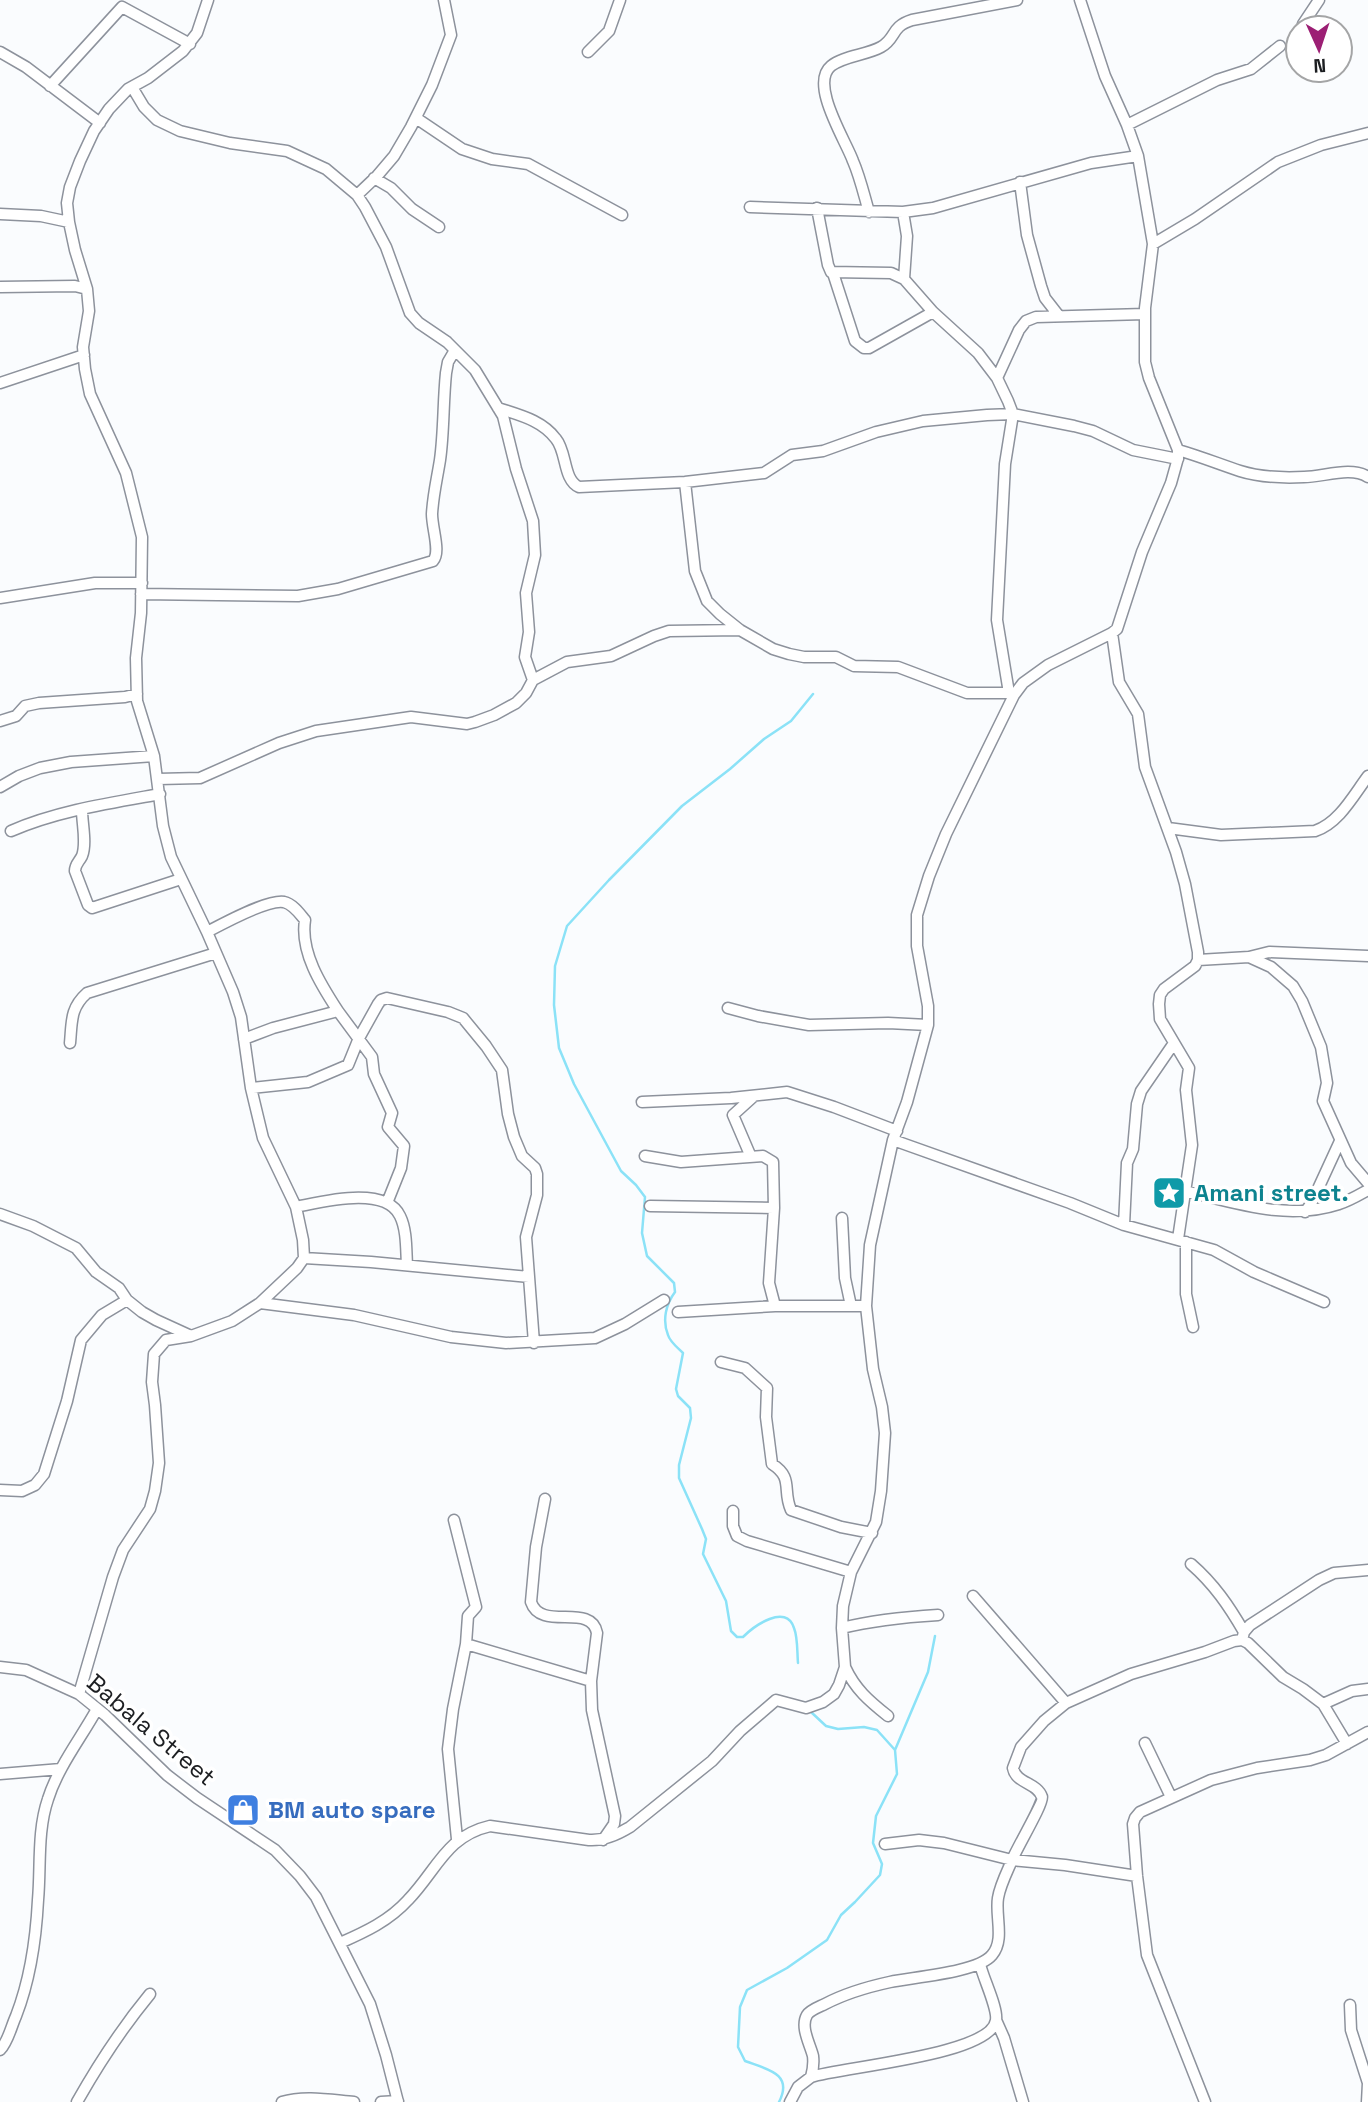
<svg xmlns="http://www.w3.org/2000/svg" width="1368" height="2102" viewBox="0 0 1368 2102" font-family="'Space Grotesk',sans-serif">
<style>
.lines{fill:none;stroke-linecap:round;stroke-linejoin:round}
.stream{stroke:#8be2f7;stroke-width:2.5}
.minor-casing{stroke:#8d929c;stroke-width:13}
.minor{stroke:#fff;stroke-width:10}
.labels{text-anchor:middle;stroke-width:7;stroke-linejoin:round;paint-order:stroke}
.culture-label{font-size:24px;font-weight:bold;fill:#0d838f;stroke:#fff;text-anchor:start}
.street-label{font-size:24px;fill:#1c1e21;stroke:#fff}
.shop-label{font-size:24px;font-weight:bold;fill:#366cbe;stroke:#fff;text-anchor:start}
</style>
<rect width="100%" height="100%" fill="#fafcfe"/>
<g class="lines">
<path class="stream" d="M798 1663C797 1652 798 1638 794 1628 786 1603 754 1626 743 1637H737L731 1631 726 1601 703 1554 706 1539 702 1529 679 1478V1465L691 1418 690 1408 678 1396 676 1389 683 1353C678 1348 670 1342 668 1335 662 1320 666 1304 675 1292L674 1283 647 1256 642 1233 645 1197 636 1185 621 1171 574 1084 559 1048 554 1005 555 966 567 926 609 880 682 806 730 769 764 739 791 721 813 694
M811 1712 826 1726 838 1729 864 1727 877 1730 895 1750
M779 2102C794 2073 766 2069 745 2061L738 2047 740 2007 747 1990 787 1968 827 1940 841 1915 855 1902 880 1875 882 1864 873 1843 876 1816 897 1774 895 1750 928 1672 935 1636"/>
<defs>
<path id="minor" d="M1303 24 1319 0
M0 52 26 67 100 123
M588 52 609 31 620 0
M50 86 122 7 190 44
M132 87 144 107 157 120 180 131 230 143 287 151 326 169 357 195 365 207 386 247 410 313 419 323 447 342 475 370 503 416 516 469 533 521 535 555 526 593 529 632 525 657 533 680 526 693 516 703 494 715 475 722 467 724 411 717 316 731 279 743 200 778 158 779
M416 118 462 149 492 159 528 164 622 215
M1127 125 1217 80 1251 69 1280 46
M374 178 391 188 412 209 439 227
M1020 182 1027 235 1041 286 1045 298 1059 316
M357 195 377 176 394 156 411 127 432 85 451 35 444 0
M750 207 903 212 933 208 1091 163 1138 156
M817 208 828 265 831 272 891 273 904 279 933 312 978 353 997 378 1008 401 1013 414 1005 464 997 620 1009 693
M869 212C864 195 860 177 853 161 846 141 809 84 831 66 843 56 867 55 881 47 897 38 890 27 912 20L1017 0
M903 212 907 236 904 279
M0 214 41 216 69 222
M1153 244 1195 219 1278 162 1321 145 1368 133
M833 273 855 341 864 348H869L933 312
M0 287 75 286 87 289
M997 378 1019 330 1026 321 1036 317 1145 314
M0 383 84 355
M498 408C519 415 542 420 556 439 567 452 563 480 579 487L685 482 764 473 792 455 823 451 876 432 923 421 987 415 1013 414 1074 426 1093 431 1133 450 1178 459
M1178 450C1199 456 1219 464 1240 471 1259 477 1284 478 1304 477 1323 477 1351 466 1368 477
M685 482 695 571 707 601 720 614 740 630 773 649 789 654 804 657H836L854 666 898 667 967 693H1009L1014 695
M141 594 298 596 338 589 433 561C441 552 432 529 432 514 433 495 437 479 440 460 444 432 443 402 446 373L448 362 455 350
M0 598 95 583H142
M1112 633 1119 682 1138 714 1145 767 1176 852 1185 884 1198 952V960L1195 966 1164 989 1160 995 1159 1004 1160 1019 1189 1068 1186 1090 1192 1145 1178 1239
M533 680 567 662 611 656 654 636 669 631 740 630
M0 721 16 716 25 706 39 703 125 697 137 694
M0 787 19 776 40 768 71 762 154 756
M82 810C82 824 87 843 82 856 79 862 75 864 75 871L88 905 92 908 181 879
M1168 828 1221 835 1315 831C1339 823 1353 796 1368 776
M11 831C57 811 110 803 160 794
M207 932C222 924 268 899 284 902 293 904 300 914 305 920 300 952 321 985 338 1011
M1249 957 1269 952 1368 956
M1198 960 1249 957 1271 967 1293 986 1302 1001 1321 1047 1327 1083 1323 1101 1351 1163 1368 1183
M728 1008 758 1016 809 1025 888 1023 928 1025
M244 1039 273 1028 338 1011 372 1057 374 1074 392 1113 388 1127 404 1146 401 1168 387 1203
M70 1043C72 1022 70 1008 87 993L216 953
M251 1088 308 1082 348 1065 359 1038 378 1004 381 1000 387 998 448 1012 463 1018 486 1046 502 1070 508 1114 514 1137 522 1156 535 1168 537 1174V1195L526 1237 534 1343
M642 1102 731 1098 787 1092 834 1107 897 1131
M893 1140 1070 1203 1124 1225 1214 1250 1254 1272 1324 1302
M645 1156 681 1162 763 1156 773 1162 774 1208 769 1283 775 1306
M751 1157 733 1115 754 1096
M1185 1191C1236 1203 1287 1221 1339 1204 1349 1201 1359 1195 1368 1190
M650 1206 774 1208
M296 1207C322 1202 385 1185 400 1216 407 1230 406 1250 407 1265
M1305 1212 1311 1204 1340 1141
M0 1214 33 1226 76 1248 96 1272 119 1288 127 1300 142 1312 156 1320 191 1336
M842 1218 845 1278 851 1306
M1124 1225 1127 1163 1133 1149 1137 1104 1141 1091 1174 1043
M1186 1242V1294L1193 1327
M304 1258 371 1262 529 1277
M260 1303 354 1315 451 1337 506 1343 595 1338 625 1324 664 1300
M678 1312 775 1306H866
M721 1362 745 1368 767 1388 766 1417 772 1464C794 1478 782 1490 791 1510L841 1527 872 1533
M0 1490 22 1491 35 1485 44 1474 67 1401 81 1340 102 1315 127 1300
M545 1499 536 1547 531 1602C541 1632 591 1602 597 1633L591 1681 592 1710 615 1816 614 1824 603 1840
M733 1511V1526L737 1536 747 1541 851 1572
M454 1520 476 1607 468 1616 466 1644 453 1709 448 1749 457 1839
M1191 1564C1214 1584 1229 1606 1244 1632
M973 1596 1066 1703
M842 1628C874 1620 905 1617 938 1615
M1242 1640 1244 1632 1250 1625 1319 1580 1334 1573 1368 1570
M466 1644 591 1681
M0 1667 26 1670 79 1694 105 1715 167 1775 197 1798 275 1850 300 1876 316 1897 370 2004 386 2055 398 2102
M845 1667C855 1689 869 1701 888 1716
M79 1694 113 1577 123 1550 150 1509 155 1491 159 1463 155 1405 152 1382 154 1354 166 1340 191 1336 232 1321 260 1303 297 1268 304 1258 303 1240 296 1207 263 1138 251 1088 241 1017 233 992 207 932 171 857 163 826 154 756 137 701 136 658 141 613 142 537 126 473 90 394 85 369 83 347 89 311 87 289 75 250 69 222 67 203 70 187 80 161 94 131 109 109 128 89 148 78 183 51 197 33 208 0
M1323 1704 1352 1691 1368 1689
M1145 1743 1171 1797
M0 1774 61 1769
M885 1844 919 1840 944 1843 1012 1860 1065 1865 1137 1876
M340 1943C365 1932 389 1921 408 1900 437 1870 446 1836 490 1826L589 1840C604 1841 617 1835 630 1827L712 1761 740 1731 776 1700 806 1708 823 1702 834 1694 839 1685 845 1667 842 1628 843 1606 851 1572 876 1522 881 1491 885 1433 882 1407 873 1369 866 1306 870 1245 893 1140 907 1102 928 1025V1006L917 946V915L929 876 946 834 1014 695 1023 683 1048 665 1112 633 1117 629 1142 552 1171 483 1178 458V450L1149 378 1145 362V308L1153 244 1138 156 1127 125 1105 76 1080 0
M1350 2005 1351 2030 1368 2083 1367 2102
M996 2020 1004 2038 1023 2102
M0 2050C8 2042 11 2027 16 2016 30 1980 36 1939 38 1900 41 1867 37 1831 48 1799 58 1767 81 1738 97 1709
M811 2077C813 2070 814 2064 813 2056 810 2044 800 2027 807 2015 810 2010 819 2007 825 2004 846 1993 867 1987 890 1982 913 1977 977 1973 992 1955 1005 1940 995 1916 998 1898 1000 1885 1008 1870 1013 1858 1017 1848 1044 1802 1042 1797 1037 1782 1016 1784 1013 1768L1021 1747 1044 1721 1066 1703 1131 1674 1205 1652 1234 1641 1242 1640 1248 1643 1283 1677 1303 1689 1323 1704 1347 1744
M77 2102C99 2063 122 2028 150 1994
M282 2102C304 2095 331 2100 354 2102
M381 2102 398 2101
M790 2102 798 2087 811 2077C842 2067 992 2055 996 2020 998 2008 983 1978 980 1964
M1205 2102 1147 1955 1137 1876 1133 1824 1135 1818 1140 1812 1211 1780 1257 1768 1310 1760 1326 1755 1368 1732"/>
</defs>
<use href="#minor" class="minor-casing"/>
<use href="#minor" class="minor"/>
</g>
<defs>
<symbol id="sight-square" viewBox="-11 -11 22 22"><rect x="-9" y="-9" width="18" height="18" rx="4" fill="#0f9aa8" stroke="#fff"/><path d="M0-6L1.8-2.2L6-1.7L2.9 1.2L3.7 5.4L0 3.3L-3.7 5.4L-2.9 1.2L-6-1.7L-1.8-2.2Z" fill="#fff"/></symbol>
<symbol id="shop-square" viewBox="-11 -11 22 22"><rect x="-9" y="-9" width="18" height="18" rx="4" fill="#3f7fe0" stroke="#fff"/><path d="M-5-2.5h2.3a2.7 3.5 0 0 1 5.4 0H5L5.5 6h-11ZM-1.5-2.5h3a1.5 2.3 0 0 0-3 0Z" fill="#fff"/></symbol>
</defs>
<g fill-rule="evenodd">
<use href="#sight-square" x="1150" y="1174" width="38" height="38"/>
<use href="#shop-square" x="224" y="1791" width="38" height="38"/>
</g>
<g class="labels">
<g class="culture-label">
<text x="1194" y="1201">Amani street.</text>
</g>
<g class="street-label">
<text transform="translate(151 1730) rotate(40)" y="8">Babala Street</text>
</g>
<g class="shop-label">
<text x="268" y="1818">BM auto spare</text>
</g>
</g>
<g transform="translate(1319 49) rotate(177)"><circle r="33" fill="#ffffff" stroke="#a4a5a6" stroke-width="2"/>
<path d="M0-5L12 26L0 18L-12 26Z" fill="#9c1f74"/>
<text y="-10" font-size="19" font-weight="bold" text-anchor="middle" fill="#1c1e21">N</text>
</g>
</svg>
